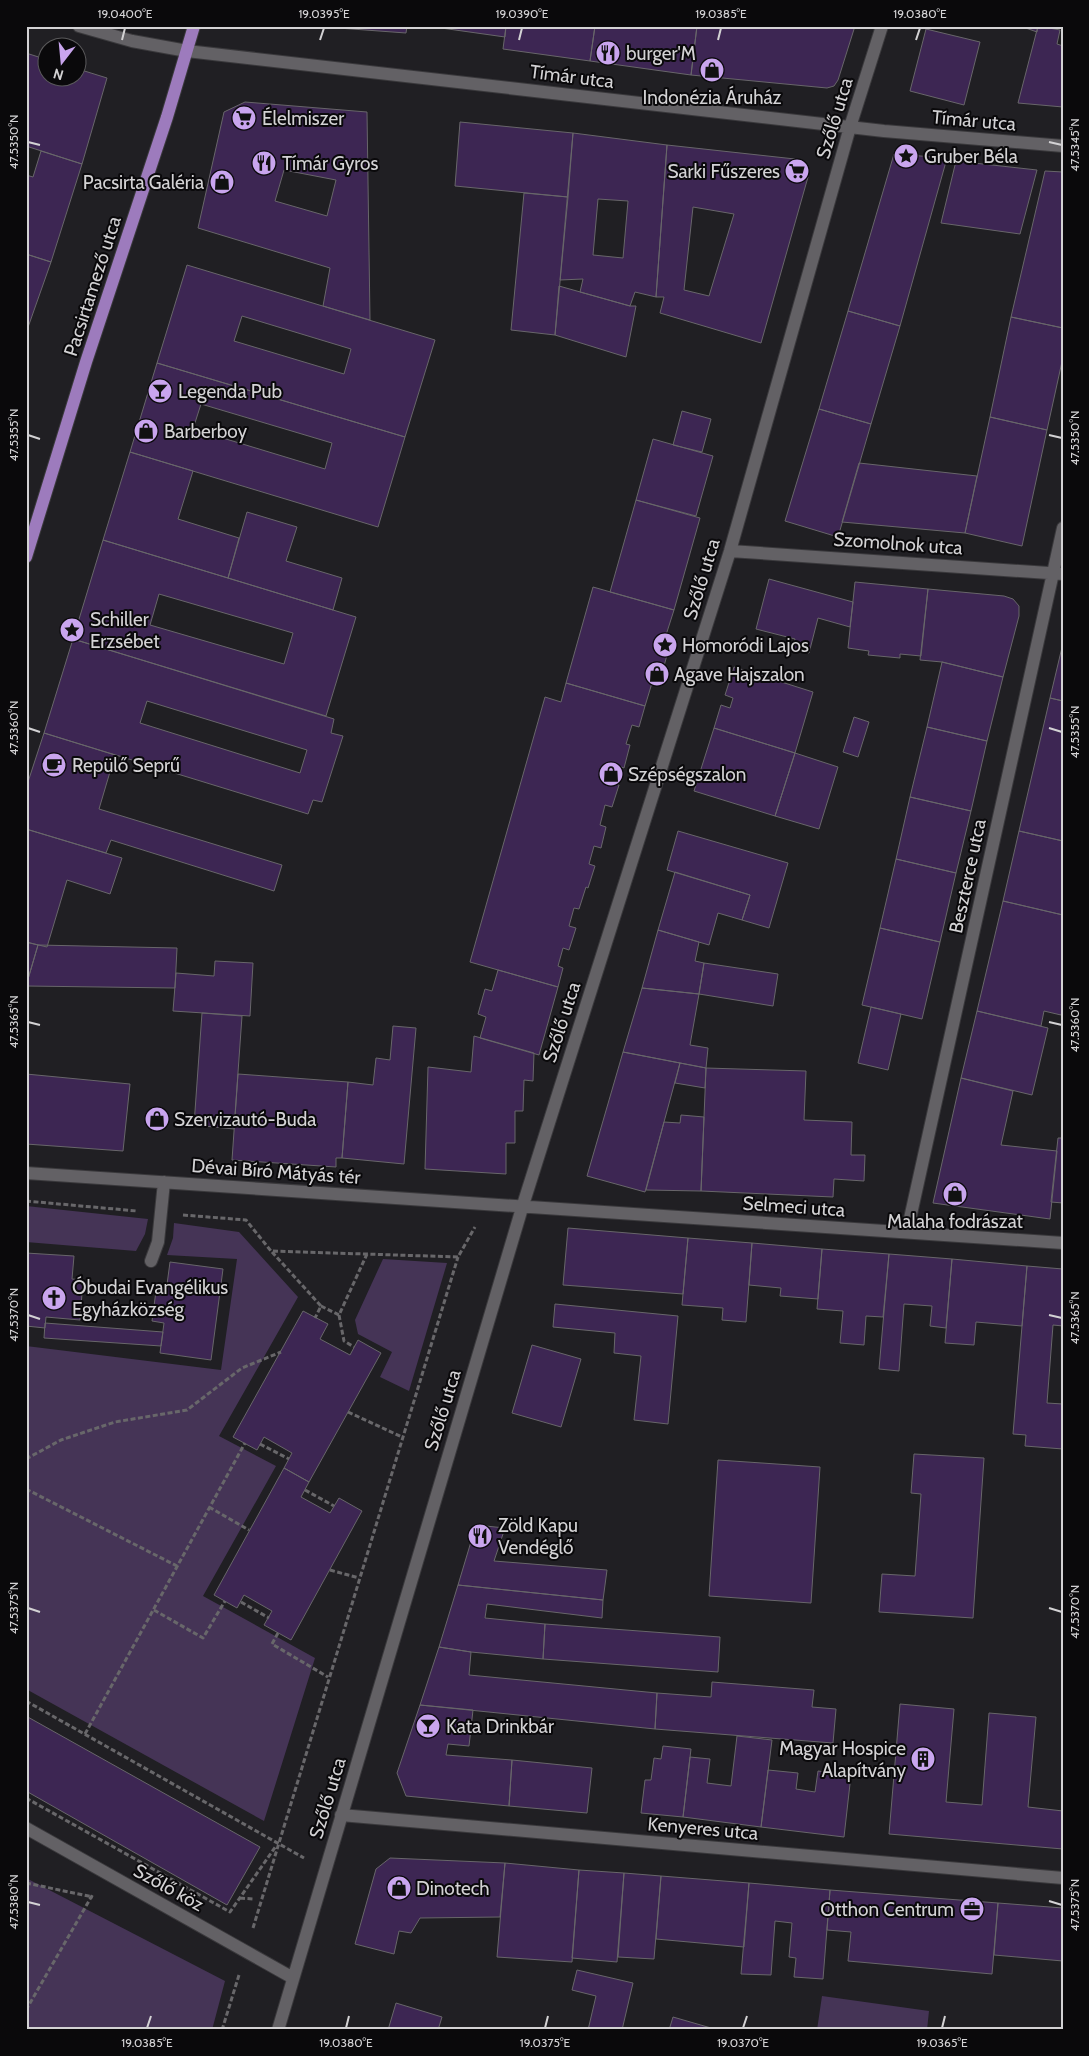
<svg xmlns="http://www.w3.org/2000/svg" width="1089" height="2056" viewBox="0 0 1089 2056" font-family="Cabin,sans-serif">
<style>
.green{fill:#453456}
.building{fill:#3d2653;stroke:#68666a;fill-rule:evenodd}
.lines{fill:none;stroke-linecap:round;stroke-linejoin:round}
.minor-casing{stroke:#3a393c;stroke-width:14}
.major-casing{stroke:#3a393c;stroke-width:14}
.path{stroke:#68676a;stroke-width:3;stroke-dasharray:5 2.5;stroke-linecap:butt}
.minor{stroke:#636165;stroke-width:12}
.major{stroke:#9d7bbd;stroke-width:12}
.ticks{fill:none;stroke:#d3d2d4;stroke-width:2}
.labels{text-anchor:middle;stroke-width:4;stroke-linejoin:round;paint-order:stroke}
.poi-label{font-size:19px;fill:#d3d2d4;stroke:#0a090b;text-anchor:start}
.street-label{font-size:19px;fill:#d3d2d4;stroke:#0a090b}
.neatline{fill:none;stroke:#d3d2d4;stroke-width:2}
.ticks-label{font-size:12px;text-anchor:middle;fill:#d3d2d4}
</style>
<rect width="100%" height="100%" fill="#201f23"/>
<path class="green" d="M26 1206 148 1219 145 1234 136 1251 26 1242Z
M174 1223 239 1232 298 1297 219 1436 276 1466 203 1596 315 1658 264 1821 26 1689V1346L221 1370 237 1259 167 1255 173 1238Z
M383 1259 447 1263 409 1391 380 1377 392 1352 358 1334 355 1320Z
M26 1878 225 1981 212 2030H26Z
M822 1996 929 2011 927 2030H817Z"/>
<path class="building" d="M311 26H407L406 33Z
M427 26H506L505 37Z
M506 26H595L590 61 503 49Z
M595 26H697L691 75 590 61Z
M697 26H855L838 80 834 86 827 88 691 75Z
M1020 26H1038L1037 32Z
M1038 26 1060 30 1057 44 1063 46V107L1018 103Z
M926 29 980 42 964 105 910 91Z
M26 53 48 60V78H78V69L107 78 82 164 26 146Z
M245 102 367 112 370 320 323 306 330 268 198 228 224 112ZM284 170 336 180 327 216 275 201Z
M460 122 573 133 568 197 455 186Z
M573 133 667 145 656 297 635 292 630 306 580 292 583 279 560 280ZM598 199 628 201 623 258 593 255Z
M667 145 795 159 808 177 761 343 660 313 664 297H656ZM693 207 734 214 709 296 684 290Z
M41 151 82 164 51 262 26 254V175L33 177Z
M894 154 947 158 900 326 848 311Z
M956 161 1037 170 1020 234 941 223Z
M1045 171 1063 172V328L1011 317Z
M524 193 568 197 555 335 511 330Z
M26 254 51 262 26 333Z
M187 265 435 340 405 437 157 363ZM242 316 351 349 344 374 234 341Z
M559 286 630 306H636L626 357 555 335Z
M848 311 900 326 871 424 819 409Z
M1011 317 1063 328V357L1047 430 990 417Z
M157 363 405 437 378 527 130 452ZM201 404 332 443 325 469 193 429Z
M819 409 871 424 838 537 785 521Z
M682 411 711 419 702 452 673 445Z
M990 417 1047 430 1022 546 965 533Z
M653 439 713 456 696 516 636 500Z
M130 452 193 471 178 519 239 538 228 578 103 540Z
M859 463 977 476 965 533 842 522Z
M636 500 700 518 674 610 610 592Z
M247 512 297 527 286 561 342 578 333 610 228 578Z
M103 540 356 617 326 716 73 639ZM159 594 293 633 284 664 150 625Z
M769 579 853 602 850 627 818 618 809 653 793 648 795 639 756 629Z
M855 582 928 589 921 656 900 654V658L868 655 869 651 848 648Z
M593 587 674 610 666 635 672 636 659 685 652 683 645 706 566 683Z
M928 589 1004 596 1013 599 1019 606V616L1003 677 942 662 920 660Z
M73 639 334 719 331 733 343 736 322 802 313 800 308 814 44 733ZM147 701 307 750 300 773 140 723Z
M1063 643V701L1050 698Z
M942 662 1003 677 987 741 927 727Z
M734 667 813 692 795 753 714 728 721 705 730 708 733 698 725 695Z
M566 683 645 706 639 727 632 725 626 744 630 745 624 768 616 765 612 783 619 785 612 807 605 805 600 825 606 827 601 848 594 846 589 864 595 866 588 888 586 887 579 909 574 908 569 926 576 928 569 950 563 948 558 966 563 968 558 987 470 962 545 697 561 702Z
M1050 698 1063 701V841L1019 831Z
M854 717 869 722 858 757 843 752Z
M927 727 987 741 971 811 910 797Z
M714 728 795 753 775 816 694 791Z
M44 733 115 755 99 809 282 865 274 891 111 840 106 853 26 829V788Z
M795 753 838 767 819 829 775 816Z
M910 797 971 811 956 873 896 859Z
M26 829 122 858 110 894 67 880 47 947 26 942Z
M678 831 788 863 769 928 742 920 750 895 667 870Z
M1019 831 1063 841V915L1003 901Z
M896 859 956 873 940 942 880 928Z
M675 872 750 895 742 920 718 913 709 945 658 930Z
M1003 901 1063 915V1008L1061 1015 1044 1011 1041 1026 977 1011Z
M880 928 940 942 922 1019 862 1005Z
M658 930 699 942 695 961 704 963 699 994 642 988Z
M26 942 38 945 26 986Z
M38 945 177 948 175 988 26 986Z
M215 961 253 963 250 1016 173 1011 176 973 214 976Z
M704 963 778 974 773 1006 699 994Z
M498 970 558 987 539 1055 480 1038 486 1017 478 1014 485 989 492 991Z
M642 988 699 994 690 1045 708 1048 706 1068 623 1052Z
M871 1007 901 1014 888 1070 858 1063Z
M977 1011 1048 1028 1032 1095 961 1078Z
M202 1013 242 1016 234 1129 194 1125Z
M393 1026 416 1028 404 1164 342 1158 348 1082 373 1085 376 1058 390 1060Z
M474 1036 534 1053 533 1081 524 1080 523 1111H515V1143H506V1174L425 1169 428 1067 471 1072Z
M623 1052 680 1063 645 1192 587 1176Z
M680 1063 706 1068 705 1088 675 1083Z
M706 1068 806 1071 804 1120 852 1122 851 1155H865L864 1181 834 1179 833 1197 701 1191Z
M26 1074 130 1084 123 1151 26 1144Z
M238 1074 348 1082 342 1158H336V1167L232 1160Z
M961 1078 1013 1091 1001 1145 1057 1151 1050 1219 933 1203Z
M681 1115 704 1117 701 1191 646 1190 664 1122 680 1123Z
M1058 1138H1063V1203L1051 1202Z
M568 1228 688 1238 683 1294 563 1285Z
M688 1238 752 1243 746 1322 722 1320 723 1308 682 1305Z
M752 1243 822 1249 818 1299 780 1296 781 1288 749 1285Z
M822 1249 889 1254 883 1317 866 1316 864 1345 840 1343 843 1311 817 1309Z
M26 1253 74 1256 72 1279 83 1280 80 1320 46 1317 45 1328 26 1326Z
M889 1254 952 1259 946 1328 930 1326 932 1306 904 1304 899 1371 879 1369Z
M952 1259 1027 1266 1022 1326 976 1322 974 1345 945 1343Z
M170 1262 223 1269 211 1360 160 1353 164 1323 152 1321 156 1291 166 1292Z
M1027 1266 1063 1269V1326L1053 1325 1047 1403 1063 1404V1449L1025 1446 1026 1435 1013 1434Z
M555 1304 678 1316 668 1424 634 1420 641 1356 614 1353 615 1333 553 1327Z
M303 1311 328 1324 320 1339 350 1355 358 1340 381 1353 309 1482 284 1468 292 1453 264 1437 257 1450 233 1437Z
M45 1323 163 1332 161 1346 44 1338Z
M532 1345 581 1359 561 1427 512 1413Z
M914 1454 984 1458 973 1618 879 1612 882 1574 915 1576 921 1494 911 1493Z
M718 1460 820 1467 811 1603 709 1596Z
M284 1468 309 1482 301 1497 330 1513 339 1498 362 1511 291 1640 264 1625 272 1611 244 1595 237 1608 214 1595Z
M476 1525 505 1528 494 1561 607 1570 603 1600 458 1585Z
M458 1585 603 1600 602 1618 487 1604 485 1618 545 1624 543 1659 471 1652 439 1647Z
M545 1624 720 1637 718 1672 543 1659Z
M439 1647 471 1652 469 1675 657 1693 655 1729 420 1705Z
M712 1682 814 1690 812 1707 836 1709 833 1743 655 1729 657 1693 711 1697Z
M900 1704 954 1709 946 1802 982 1805 989 1713 1036 1717 1028 1807 1063 1811V1849L889 1834Z
M420 1705 473 1710 469 1746 448 1744 446 1755 512 1760 509 1806 406 1796 397 1773Z
M26 1716 260 1847 227 1905 26 1791Z
M737 1736 772 1740 761 1827 683 1817 690 1757 710 1759 707 1783 731 1786Z
M663 1746 691 1749 683 1817 641 1813 645 1780H651L654 1758 661 1759Z
M512 1760 592 1768 587 1813 509 1806Z
M768 1770 798 1773 796 1789 815 1792 818 1771 851 1775 844 1837 761 1827Z
M390 1858 505 1863 500 1917 420 1918 411 1933 399 1931 394 1954 355 1944 376 1869Z
M505 1863 579 1870 572 1962 497 1957Z
M579 1870 624 1873 617 1962 572 1958Z
M624 1873 661 1876 654 1959 618 1957Z
M661 1876 749 1883 744 1947 656 1939Z
M749 1883 830 1890 823 1979 794 1977 796 1958 789 1957 792 1923 775 1921 771 1975 741 1974Z
M830 1890 998 1903 992 1974 848 1961 851 1932 827 1930Z
M998 1903 1063 1908V1961L994 1955Z
M577 1970 633 1983 622 2030H588L596 1996 572 1990Z
M396 2003 442 2017 438 2030H388Z
M673 2017 718 2030H669Z"/>
<g class="lines">
<defs>
<path id="minor" d="M79 26 132 41 187 51 884 131 1063 146
M730 551 1063 574
M26 1173 1063 1243
M907 1232 1063 528
M151 1261 158 1242 164 1182
M341 1815 1063 1878
M26 1828 293 1978
M278 2030 522 1208 730 551 850 127 882 26"/>
<path id="major" d="M26 557 86 362 167 117 194 26"/>
</defs>
<use href="#minor" class="minor-casing"/>
<use href="#major" class="major-casing"/>
<path class="path" d="M26 1201 137 1211
M183 1215 246 1220 271 1251 458 1257 475 1227
M272 1252 321 1306 315 1318
M321 1306 339 1315 367 1254
M339 1315 344 1341 354 1347
M348 1412 402 1437
M260 1444 289 1459
M26 1459 61 1440 115 1422 187 1410 242 1368 281 1352
M26 1489 177 1566
M305 1490 334 1506
M209 1507 249 1530
M330 1570 359 1578
M241 1602 269 1618
M154 1610 203 1638 225 1601
M278 1633 272 1644 328 1677
M26 1701 304 1858
M85 1734 245 1443
M26 1798 230 1912 276 1846
M26 1883 93 1897
M240 1898 253 1899
M253 1928 458 1257
M26 2010 93 1894
M222 2030 239 1975"/>
<use href="#minor" class="minor"/>
<use href="#major" class="major"/>
</g>
<path class="ticks" d="M122 40 125 28M320 40 324 28M519 40 522 28M718 40 721 28M916 40 920 28M28 142 40 145M1049 142 1062 145M28 435 40 439M1049 435 1062 438M28 728 40 732M1049 728 1062 732M28 1022 40 1025M1049 1022 1062 1025M28 1315 40 1319M1049 1315 1062 1318M28 1608 40 1612M1049 1608 1062 1612M1049 1901 1062 1905M28 1902 40 1905M147 2028 151 2016M346 2028 349 2016M545 2028 548 2016M743 2028 747 2016M942 2028 945 2016"/>
<defs>
<symbol id="restaurant-disc" viewBox="-11 -11 22 22"><circle r="9.5" fill="#c9a5ee" stroke="#0a090b"/><path d="M-5-6h1v4h1v-4h1v4h1v-4h1v5L-1.5 .5V6h-2V.5L-5-1ZM5-6V6H3V1.5H1.5Q1.5-4 5-6Z" fill="#111"/></symbol>
<symbol id="shop-disc" viewBox="-11 -11 22 22"><circle r="9.5" fill="#c9a5ee" stroke="#0a090b"/><path d="M-5-2.5h2.3a2.7 3.5 0 0 1 5.4 0H5L5.5 6h-11ZM-1.5-2.5h3a1.5 2.3 0 0 0-3 0Z" fill="#111"/></symbol>
<symbol id="supermarket-disc" viewBox="-11 -11 22 22"><circle r="9.5" fill="#c9a5ee" stroke="#0a090b"/><path d="M-6-5.5h2.5l.6 2H6L4.5 2H-2.5L-4.4-4H-6ZM-1.5 3.2a1.3 1.3 0 1 0 .1 0ZM3 3.2a1.3 1.3 0 1 0 .1 0Z" fill="#111"/></symbol>
<symbol id="sight-disc" viewBox="-11 -11 22 22"><circle r="9.5" fill="#c9a5ee" stroke="#0a090b"/><path d="M0-6L1.8-2.2L6-1.7L2.9 1.2L3.7 5.4L0 3.3L-3.7 5.4L-2.9 1.2L-6-1.7L-1.8-2.2Z" fill="#111"/></symbol>
<symbol id="bar-disc" viewBox="-11 -11 22 22"><circle r="9.5" fill="#c9a5ee" stroke="#0a090b"/><path d="M-6-5H6L.8 .8V4.5H3.5V6h-7V4.5H-.8V.8Z" fill="#111"/></symbol>
<symbol id="cafe-disc" viewBox="-11 -11 22 22"><circle r="9.5" fill="#c9a5ee" stroke="#0a090b"/><path d="M-5.5-4.5H6V0H3Q3 3.5 0 3.5H-2.5Q-5.5 3.5-5.5 0ZM3-3.2v2h1.7v-2ZM-6 4.5H4V6H-6Z" fill="#111"/></symbol>
<symbol id="church-disc" viewBox="-11 -11 22 22"><circle r="9.5" fill="#c9a5ee" stroke="#0a090b"/><path d="M-1.2-6h2.4v3.5h3.3v2.4h-3.3V6h-2.4V-.1h-3.3v-2.4h3.3Z" fill="#111"/></symbol>
<symbol id="building-disc" viewBox="-11 -11 22 22"><circle r="9.5" fill="#c9a5ee" stroke="#0a090b"/><path d="M-4-6H4V6H1V3H-1V6H-4ZM-2.5-4.3h1.7v1.8h-1.7ZM.8-4.3h1.7v1.8H.8ZM-2.5-1h1.7V.8h-1.7ZM.8-1h1.7V.8H.8Z" fill="#111"/></symbol>
<symbol id="office-disc" viewBox="-11 -11 22 22"><circle r="9.5" fill="#c9a5ee" stroke="#0a090b"/><path d="M-6-3h4V-5.5h4V-3h4V5H-6ZM-1-4.5V-3h2v-1.5ZM-6 0V1H6V0Z" fill="#111"/></symbol>
</defs>
<g fill-rule="evenodd">
<use href="#restaurant-disc" x="594" y="39" width="28" height="28"/>
<use href="#shop-disc" x="698" y="56" width="28" height="28"/>
<use href="#supermarket-disc" x="230" y="104" width="28" height="28"/>
<use href="#sight-disc" x="892" y="142" width="28" height="28"/>
<use href="#restaurant-disc" x="250" y="149" width="28" height="28"/>
<use href="#supermarket-disc" x="783" y="157" width="28" height="28"/>
<use href="#shop-disc" x="208" y="168" width="28" height="28"/>
<use href="#bar-disc" x="146" y="377" width="28" height="28"/>
<use href="#shop-disc" x="132" y="417" width="28" height="28"/>
<use href="#sight-disc" x="58" y="616" width="28" height="28"/>
<use href="#sight-disc" x="651" y="631" width="28" height="28"/>
<use href="#shop-disc" x="643" y="660" width="28" height="28"/>
<use href="#cafe-disc" x="40" y="751" width="28" height="28"/>
<use href="#shop-disc" x="597" y="760" width="28" height="28"/>
<use href="#shop-disc" x="143" y="1105" width="28" height="28"/>
<use href="#shop-disc" x="941" y="1180" width="28" height="28"/>
<use href="#church-disc" x="40" y="1284" width="28" height="28"/>
<use href="#restaurant-disc" x="466" y="1522" width="28" height="28"/>
<use href="#bar-disc" x="414" y="1712" width="28" height="28"/>
<use href="#building-disc" x="909" y="1745" width="28" height="28"/>
<use href="#shop-disc" x="385" y="1874" width="28" height="28"/>
<use href="#office-disc" x="958" y="1895" width="28" height="28"/>
</g>
<g class="labels">
<g class="poi-label">
<text x="626" y="60">burger'M</text>
<text x="712" y="104" text-anchor="middle">Indonézia Áruház</text>
<text x="262" y="125">Élelmiszer</text>
<text x="924" y="163">Gruber Béla</text>
<text x="282" y="170">Tímár Gyros</text>
<text x="780" y="178" text-anchor="end">Sarki Fűszeres</text>
<text x="204" y="189" text-anchor="end">Pacsirta Galéria</text>
<text x="178" y="398">Legenda Pub</text>
<text x="164" y="438">Barberboy</text>
<text x="90" y="626">Schiller<tspan x="90" dy="22">Erzsébet</tspan></text>
<text x="682" y="652">Homoródi Lajos</text>
<text x="674" y="681">Agave Hajszalon</text>
<text x="72" y="772">Repülő Seprű</text>
<text x="628" y="781">Szépségszalon</text>
<text x="174" y="1126">Szervizautó-Buda</text>
<text x="955" y="1228" text-anchor="middle">Malaha fodrászat</text>
<text x="72" y="1294">Óbudai Evangélikus<tspan x="72" dy="22">Egyházközség</tspan></text>
<text x="498" y="1532">Zöld Kapu<tspan x="498" dy="22">Vendéglő</tspan></text>
<text x="446" y="1733">Kata Drinkbár</text>
<text x="906" y="1755" text-anchor="end">Magyar Hospice<tspan x="906" dy="22">Alapítvány</tspan></text>
<text x="416" y="1895">Dinotech</text>
<text x="954" y="1916" text-anchor="end">Otthon Centrum</text>
</g>
<g class="street-label">
<text transform="translate(572 76) rotate(7)" y="7">Tímár utca</text>
<text transform="translate(834 118) rotate(-73)" y="7">Szőlő utca</text>
<text transform="translate(974 120) rotate(5)" y="7">Tímár utca</text>
<text transform="translate(92 286) rotate(-72)" y="7">Pacsirtamező utca</text>
<text transform="translate(898 543) rotate(4)" y="7">Szomolnok utca</text>
<text transform="translate(701 579) rotate(-73)" y="7">Szőlő utca</text>
<text transform="translate(967 876) rotate(-78)" y="7">Beszterce utca</text>
<text transform="translate(561 1022) rotate(-72)" y="7">Szőlő utca</text>
<text transform="translate(276 1171) rotate(4)" y="7">Dévai Bíró Mátyás tér</text>
<text transform="translate(794 1206) rotate(4)" y="7">Selmeci utca</text>
<text transform="translate(442 1410) rotate(-73)" y="7">Szőlő utca</text>
<text transform="translate(327 1798) rotate(-73)" y="7">Szőlő utca</text>
<text transform="translate(703 1828) rotate(5)" y="7">Kenyeres utca</text>
<text transform="translate(169 1887) rotate(29)" y="7">Szőlő köz</text>
</g>
</g>
<rect width="1089" height="2056" fill="none" stroke="#0a090b" stroke-width="55"/>
<g transform="translate(62 62) rotate(196)"><circle r="24" fill="#0a090b" stroke="#5a595b"/>
<path d="M0-4L9 19L0 12L-9 19Z" fill="#c9a5ee"/>
<text y="-8" font-size="14" font-weight="bold" text-anchor="middle" fill="#d3d2d4">N</text>
</g>
<rect x="28" y="28" width="1034" height="2000" class="neatline"/>
<g class="ticks-label">
<text x="125" y="18">19.0400°E</text>
<text x="324" y="18">19.0395°E</text>
<text x="522" y="18">19.0390°E</text>
<text x="721" y="18">19.0385°E</text>
<text x="920" y="18">19.0380°E</text>
<text transform="translate(14 142) rotate(-90)" y="4">47.5350°N</text>
<text transform="translate(1075 145) rotate(-90)" y="4">47.5345°N</text>
<text transform="translate(14 435) rotate(-90)" y="4">47.5355°N</text>
<text transform="translate(1075 438) rotate(-90)" y="4">47.5350°N</text>
<text transform="translate(14 728) rotate(-90)" y="4">47.5360°N</text>
<text transform="translate(1075 732) rotate(-90)" y="4">47.5355°N</text>
<text transform="translate(14 1022) rotate(-90)" y="4">47.5365°N</text>
<text transform="translate(1075 1025) rotate(-90)" y="4">47.5360°N</text>
<text transform="translate(14 1315) rotate(-90)" y="4">47.5370°N</text>
<text transform="translate(1075 1318) rotate(-90)" y="4">47.5365°N</text>
<text transform="translate(14 1608) rotate(-90)" y="4">47.5375°N</text>
<text transform="translate(1075 1612) rotate(-90)" y="4">47.5370°N</text>
<text transform="translate(14 1902) rotate(-90)" y="4">47.5380°N</text>
<text transform="translate(1075 1905) rotate(-90)" y="4">47.5375°N</text>
<text x="147" y="2047">19.0385°E</text>
<text x="346" y="2047">19.0380°E</text>
<text x="545" y="2047">19.0375°E</text>
<text x="743" y="2047">19.0370°E</text>
<text x="942" y="2047">19.0365°E</text>
</g>
</svg>
